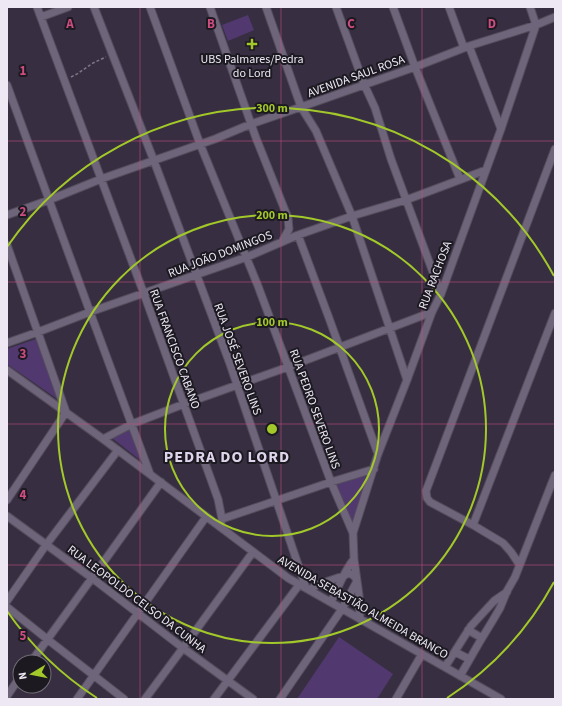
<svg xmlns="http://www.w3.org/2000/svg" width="562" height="706" viewBox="0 0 562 706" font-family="'Source Sans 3',sans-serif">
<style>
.green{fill:#51386f}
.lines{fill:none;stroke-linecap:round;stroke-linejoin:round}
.minor-casing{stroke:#544d5d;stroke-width:9}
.path{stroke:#7d7685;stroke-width:1.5;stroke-dasharray:3 2;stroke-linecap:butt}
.minor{stroke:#6e657a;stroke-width:7}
.grid{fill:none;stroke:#cd4c81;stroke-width:1;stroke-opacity:0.55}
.ring{fill:none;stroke:#a2c929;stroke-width:2}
.poi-dot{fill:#a2c929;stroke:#1c1921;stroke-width:1.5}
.labels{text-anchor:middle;stroke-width:4;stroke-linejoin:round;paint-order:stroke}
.poi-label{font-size:12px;fill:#ede8f4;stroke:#1c1921}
.street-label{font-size:12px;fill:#ede8f4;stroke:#1c1921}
.district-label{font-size:16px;font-weight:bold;letter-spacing:1px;fill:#ded5ed;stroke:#1c1921}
.grid-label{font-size:13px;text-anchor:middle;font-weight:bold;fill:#cd4c81;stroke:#1c1921;stroke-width:4;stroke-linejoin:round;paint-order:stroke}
.centre{fill:#a2c929;stroke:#1c1921;stroke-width:2}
.ring-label{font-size:12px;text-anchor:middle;font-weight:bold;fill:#a2c929;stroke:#1c1921;stroke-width:4;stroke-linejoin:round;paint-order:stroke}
</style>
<rect width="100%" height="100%" fill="#372f41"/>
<path class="green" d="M248 15 254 30 228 41 222 25Z
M36 339 58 397 56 398 7 364V349Z
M130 429 144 463 112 438Z
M369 474 353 525 335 485Z
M339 637 393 674 377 699H297Z"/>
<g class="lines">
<defs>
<path id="minor" d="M37 7 144 294 218 499 222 519 220 527
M94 7 154 161 230 364 306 588
M150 7 200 144 258 286 331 482 353 533 354 559 359 595 360 619
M210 7 256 138 288 218 289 229 282 242
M266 7 301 107 316 131 352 216 407 380
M336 7 364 84 375 108 391 159 441 294
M393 7 415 67 460 179
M449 7 464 48
M41 17 68 7
M469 46 501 129
M7 85 90 312 150 474
M7 215 49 200 101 179 215 139 251 124 301 107 415 67 469 46 536 25 555 17
M298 235 329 318 378 454
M7 245 66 412 7 500
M7 343 38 332 90 312 247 257 298 235 352 216 406 200 486 170
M7 370 103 439 288 578 501 699
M103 439 132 424 184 404 288 367 432 312
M7 516 92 578 183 648 253 699
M222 519 331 482 374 469
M473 525 555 313
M353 533 378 454 407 380 432 312 441 294 501 129 536 25 530 7
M519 564 511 552 503 543 473 525 430 502 427 498 426 491 555 149
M7 601 46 545 118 450
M331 602C338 588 344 571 354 559
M7 607 47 639 124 699
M468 630 482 638
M455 652 469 659
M31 662 92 578 161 482
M445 667 471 626 494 601 507 592
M460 676 479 643 493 620 500 608 507 591 515 577 555 475
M7 696 20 677
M77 699 206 517
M145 699 183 648 253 552
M214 699 299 585
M280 699 342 609 357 581C355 576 352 573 347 574L343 576 317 585 309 590
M396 699 422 654"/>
</defs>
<use href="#minor" class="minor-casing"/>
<path class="path" d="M71 77 77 74 93 63 106 57"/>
<use href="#minor" class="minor"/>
</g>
<path class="grid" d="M140 7V699M281 7V699M422 7V699M7 141H555M7 282H555M7 424H555M7 565H555"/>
<g class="ring">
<circle cx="272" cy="429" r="107"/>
<circle cx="272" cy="429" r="214"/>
<path d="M554 582A321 321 0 0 1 447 698M97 698A321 321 0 0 1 7 611M7 247A321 321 0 0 1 554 276"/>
</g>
<path class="poi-dot" d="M250 38h4v4h4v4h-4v4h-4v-4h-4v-4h4z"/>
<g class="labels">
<g class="poi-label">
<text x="252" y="63">UBS Palmares/Pedra<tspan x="252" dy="14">do Lord</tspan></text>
</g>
<g class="street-label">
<text transform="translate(356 76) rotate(-20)" y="4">AVENIDA SAUL ROSA</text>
<text transform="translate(220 254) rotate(-21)" y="4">RUA JOÃO DOMINGOS</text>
<text transform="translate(435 275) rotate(-69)" y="4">RUA RACHOSA</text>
<text transform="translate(175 349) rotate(70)" y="4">RUA FRANCISCO CABANO</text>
<text transform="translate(238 359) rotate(70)" y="4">RUA JOSÉ SEVERO LINS</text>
<text transform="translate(315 409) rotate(70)" y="4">RUA PEDRO SEVERO LINS</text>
<text transform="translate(137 599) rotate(37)" y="4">RUA LEOPOLDO CELSO DA CUNHA</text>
<text transform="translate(363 607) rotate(30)" y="4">AVENIDA SEBASTIÃO ALMEIDA BRANCO</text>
</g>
<g class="district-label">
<text x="227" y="462">PEDRA DO LORD</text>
</g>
</g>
<g class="grid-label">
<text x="70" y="28">A</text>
<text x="211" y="28">B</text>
<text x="351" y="28">C</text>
<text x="492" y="28">D</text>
<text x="23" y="75">1</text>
<text x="23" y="216">2</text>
<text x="23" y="358">3</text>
<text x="23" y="499">4</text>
<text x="23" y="640">5</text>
</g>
<circle cx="272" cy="429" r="6" class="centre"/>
<g class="ring-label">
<text x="272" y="112">300 m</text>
<text x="272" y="219">200 m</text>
<text x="272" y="326">100 m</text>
</g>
<rect width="562" height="706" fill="none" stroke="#ede8f4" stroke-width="16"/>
<g transform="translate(32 674) rotate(260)"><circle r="19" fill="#1c1921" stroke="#706c75"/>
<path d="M0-3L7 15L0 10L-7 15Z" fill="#a2c929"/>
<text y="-6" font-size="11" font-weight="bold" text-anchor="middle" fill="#ede8f4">N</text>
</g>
</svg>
